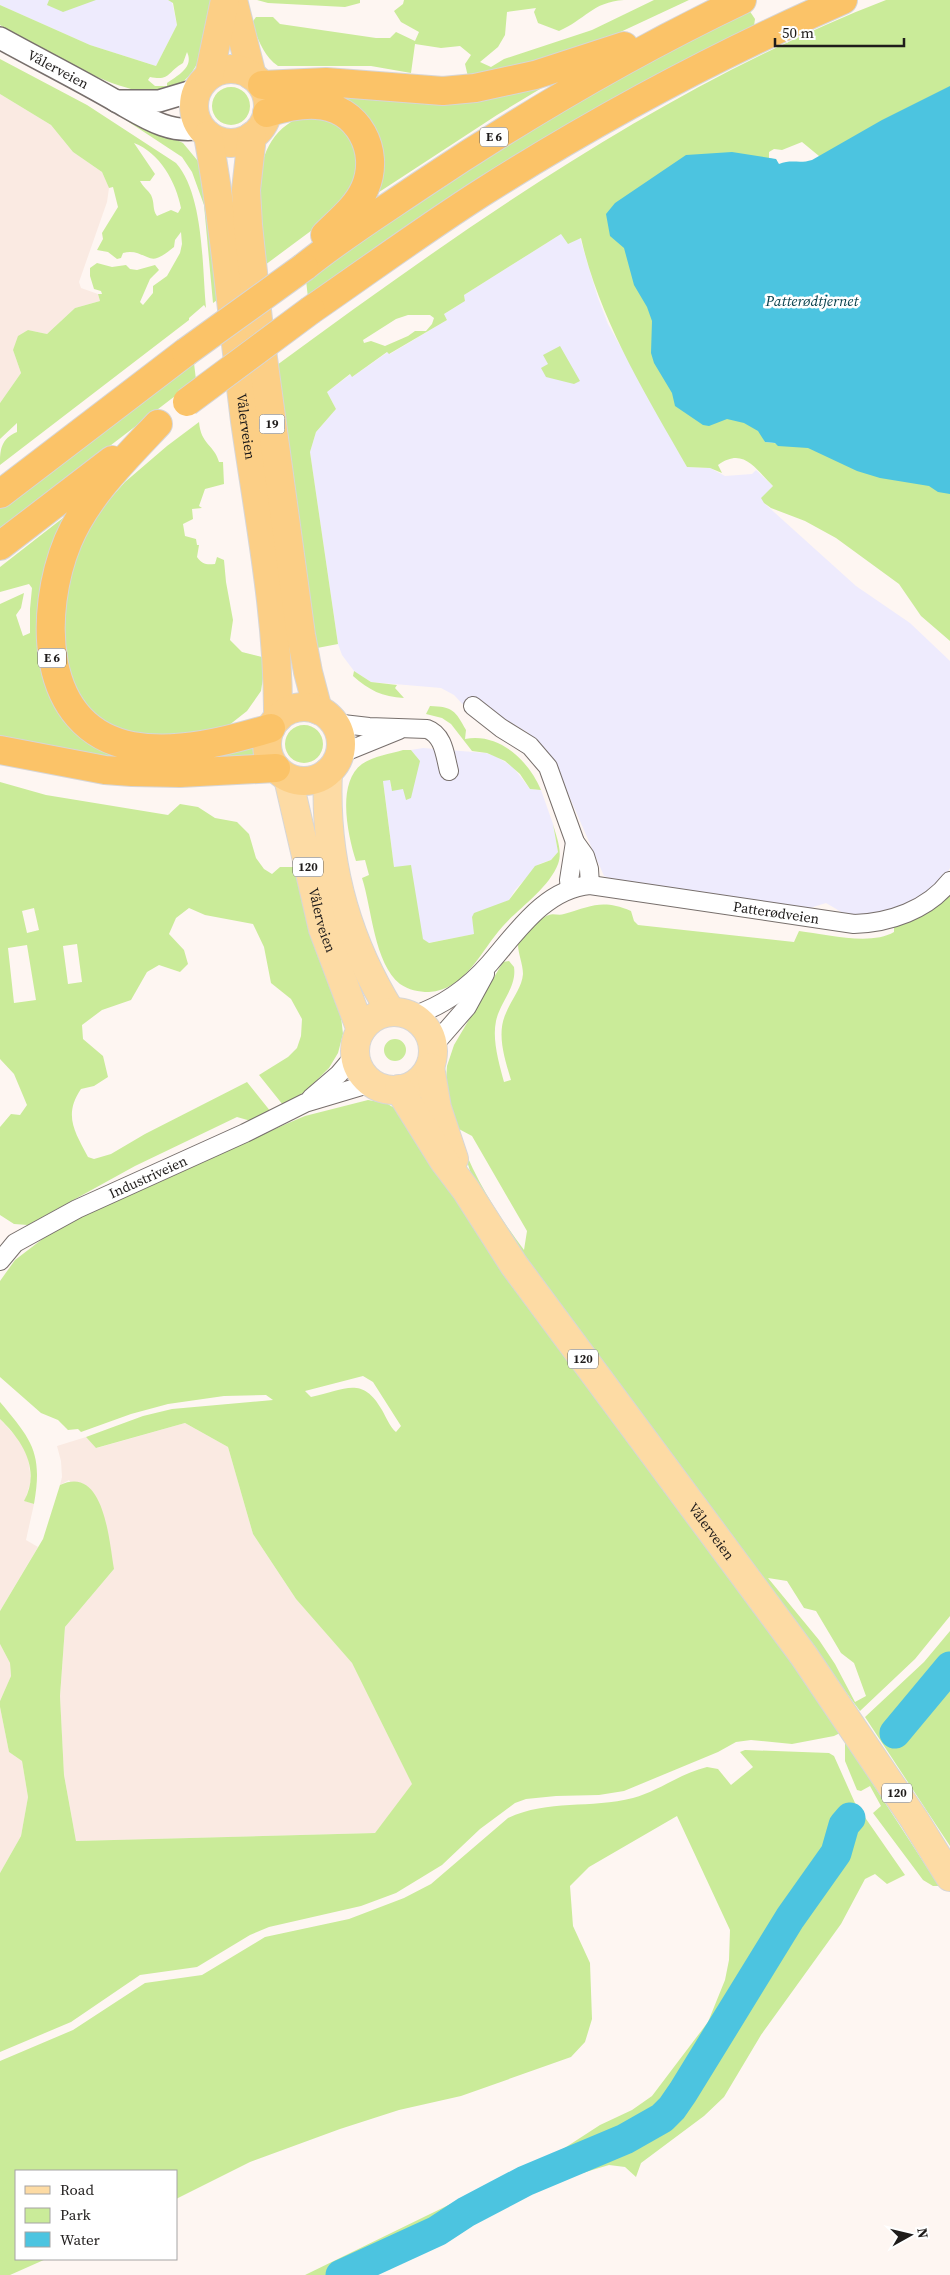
<svg xmlns="http://www.w3.org/2000/svg" width="950" height="2275" viewBox="0 0 950 2275" font-family="'Source Serif 4',serif">
<style>
.commercial{fill:#eeebfd}
.built{fill:#faeae2}
.green{fill:#caeb99;fill-rule:evenodd}
.water{fill:#4cc4e0}
.lines{fill:none;stroke-linecap:round;stroke-linejoin:round}
.river{stroke:#4cc4e0;stroke-width:31}
.minor-casing{stroke:#776f6c;stroke-width:20}
.tertiary-casing{stroke:#776f6c;stroke-width:24}
.primary-casing{stroke:#d7d6d6;stroke-width:30}
.trunk-casing{stroke:#d7d6d6;stroke-width:30}
.motorway-casing{stroke:#d7d6d6;stroke-width:30}
.minor{stroke:#fff;stroke-width:18}
.tertiary{stroke:#fff;stroke-width:21}
.primary{stroke:#fddba4;stroke-width:28}
.trunk{stroke:#fccf86;stroke-width:28}
.motorway{stroke:#fbc368;stroke-width:28}
.motorway-bridge-casing{stroke:#d7d6d6;stroke-width:30;stroke-linecap:butt}
.motorway-bridge{stroke:#fbc368;stroke-width:28}
.labels{text-anchor:middle;stroke-width:5;stroke-linejoin:round;paint-order:stroke}
.shield{fill:#fff;stroke:#62605f;stroke-width:1}
.shield-label{font-size:12px;font-weight:bold;fill:#1f1c1b}
.street-label{font-size:14px;fill:#1f1c1b;stroke:#fff}
.water-label{font-size:15px;font-style:italic;fill:#063e4a;stroke:#fff}
</style>
<rect width="100%" height="100%" fill="#fef6f2"/>
<path class="commercial" d="M0 0H168L172 2 177 25 156 66 90 45 0 5Z
M561 234 580 238 598 298 608 324 687 467 710 468 725 476 752 474 756 470 773 486 762 498 764 503 856 586 910 623 950 661V868L944 878 925 894 898 909 863 916 843 913 826 903 810 908 799 909 624 883 604 876 553 759 527 732 496 714 469 711 454 695 441 688 371 682 354 671 342 655 338 644 310 452 316 432 336 409 327 392 351 374 352 377 388 352 390 354 447 320 444 314 465 301 464 295Z
M423 748 486 753 497 757 513 767 530 789 541 790 553 824 558 852 551 860 539 864 515 890 509 900 472 917 475 934 428 943 423 939 394 867 383 780 390 779 391 788 405 789 416 756 411 750Z"/>
<path class="built" d="M0 94 51 125 73 152 102 172 109 188 107 202 79 282 81 288 98 294 100 301 75 308 47 334 28 330 13 350 21 373 0 403Z
M0 1419 22 1443 28 1457 31 1480 25 1501 34 1504 26 1540 38 1547 0 1611Z
M185 1423 228 1447 253 1534 296 1599 352 1663 413 1785 375 1833 76 1841 64 1775 60 1696 65 1627 114 1569 69 1480 60 1485 62 1477 61 1461 57 1446 86 1437 97 1448Z
M0 1644 10 1663 11 1676 0 1701Z
M0 1707 9 1752 22 1761 28 1797 21 1836 0 1873Z"/>
<path class="green" d="M49 0H96L63 12 47 5Z
M168 0H214C208 27 206 61 184 81 178 87 165 93 156 93 113 92 37 48 0 25V5L90 45 156 66 177 25 173 3ZM187 52C194 67 179 75 167 83V86H155L148 80 150 77C171 81 167 72 183 63Z
M257 0H360V3L345 7 268 3Z
M404 0H624C592 2 585 20 559 31L538 23 534 12 536 8 507 12 505 35 498 47 480 62 491 67 504 59 592 30 654 0H689L599 42 469 81 465 64 471 55 460 46 441 48 415 44 411 73 371 66H278C263 56 259 39 251 24L256 17H273L280 24 376 38H390L396 32 415 41 419 32 401 22 394 11 403 4Z
M886 0H950V121L849 157 819 156 802 142 782 150 774 149 769 152V158L777 160 763 437 765 442 950 464V641L921 616 899 584 836 538 805 521 771 508 764 503 761 498 773 486C756 470 744 446 718 465L722 473 710 468 687 467C645 393 600 321 581 238L568 244 561 234 464 295 465 301 444 314 447 320 389 354 387 352 352 377 350 374 327 392 336 409 316 432 310 452 338 644 317 648 277 365C468 225 664 86 886 0ZM408 315H430L434 318 432 324 426 331H415L408 336 385 346 371 341 364 343 363 340 396 319Z
M749 10 755 19 754 26 308 298 306 280 380 226 590 92Z
M0 59 87 105 176 163C204 195 202 266 206 308L204 305 189 318V320L0 465C0 449 1 439 17 432V423L0 439V403L21 373 13 350 18 336 28 330 47 334 75 308 100 301 98 294H102L101 291 94 289 90 276V268L97 263 112 267 126 265 130 269 137 270 155 265 159 270 150 279 140 302 143 305 153 293V286L167 276 180 253 182 244 181 232 175 240 174 247C169 251 163 256 157 258 148 262 139 248 123 253L121 258 117 259 108 252 97 250 103 239 102 233 118 207 113 187 109 188 102 172 73 152 51 125 0 94ZM134 143C160 153 176 182 181 208L178 213 171 210 157 216C152 209 155 203 151 195 148 190 143 187 140 181H150L155 174Z
M555 80 497 115 370 198 379 183 335 94Z
M212 106a19 19 0 1 1 38 0a19 19 0 1 1-38 0Z
M106 107 183 143 202 166 220 298 213 303 204 205 192 172 182 157Z
M298 118H328L354 137 359 177 331 216 265 265C261 216 243 145 298 118Z
M560 346 580 381 574 384 546 377 541 368 548 364 543 355Z
M194 363 196 380 0 530V508Z
M199 422C201 445 214 444 219 462H223L224 484 205 489 199 506 202 508 192 509 193 519 183 524 185 536 196 539 197 545H199L197 557C202 564 206 565 215 564L217 557 224 560 226 582 233 620 230 640 242 652 266 658 261 691 247 711 228 726 197 734 136 736 96 718 69 678 60 608 81 539 102 508 125 482 167 446Z
M68 514 46 581 80 730 255 743V756L115 759 0 736V604L24 593 21 608 16 615 23 636 30 633V609L32 588 29 584 0 592V567Z
M354 671 371 682 397 685 395 688 404 698C382 697 369 690 353 676Z
M430 706C453 707 455 710 466 730L465 739C499 732 529 761 541 790L530 789 520 774 505 761 487 753 472 751 451 724 442 718 426 714Z
M285 744a19 19 0 1 1 38 0a19 19 0 1 1-38 0Z
M403 750H411L420 761 411 798 406 800 403 789 392 791 390 780 383 781 394 867 411 865 423 939 429 943 474 934 472 917 474 913 509 900 535 866 551 860 558 852 553 824C556 836 563 851 558 864 549 888 519 908 503 926 481 950 466 990 429 992 418 992 409 990 400 984 374 963 372 909 362 878L369 875 365 860 356 861C348 836 336 783 362 764 374 756 390 754 403 750Z
M0 782 46 795 168 815 180 804 198 807 215 818 237 822 249 834 256 858 264 869 272 874 280 867H296L340 1008 343 1034 338 1053 329 1068 306 1091 283 1105 259 1075 288 1057 297 1048 301 1036 302 1019 291 999 271 983 264 947 253 924 205 915 189 908 176 918 169 934 184 950 188 964 180 972 159 965 147 972 131 1000 102 1010 82 1025 83 1039 103 1056 108 1077 94 1086 81 1089C63 1115 75 1132 88 1157L94 1159 111 1154 145 1134 247 1082 271 1112 251 1121 237 1117 135 1166 28 1225 14 1224 0 1215V1127L11 1114 20 1115 27 1105 14 1074 0 1059ZM34 908 39 930 27 933 22 911ZM77 944 82 982 68 984 63 946ZM27 945 36 1000 14 1003 8 948Z
M950 890V1616L915 1659 860 1711 521 1254 472 1177 445 1093 447 1066 454 1045 503 962 509 961 514 967C517 987 500 1002 496 1021 492 1040 499 1063 504 1082L511 1080C505 1059 496 1034 506 1013 511 1000 522 988 523 974 523 964 518 954 518 944 523 933 538 919 549 915 553 913 559 916 564 914 592 906 602 899 631 911L634 921 638 925 794 942 799 931C825 934 871 946 894 932V926ZM457 1128 472 1136 527 1231 524 1250C497 1214 470 1172 457 1128ZM768 1578 787 1581 804 1608 816 1611 841 1653 854 1663 866 1696 855 1702 835 1664 819 1640Z
M384 1050a11 11 0 1 1 22 0a11 11 0 1 1-22 0Z
M368 1100 386 1103 401 1112 767 1624 840 1733 834 1736 792 1744 751 1740 736 1742 718 1752 624 1791 599 1795 556 1796 526 1799 515 1803 480 1829 442 1865 396 1893 361 1906 269 1927 250 1935 197 1967 140 1975 71 2022 0 2052V1873L21 1836 28 1797 22 1761 9 1752 0 1707V1701L11 1676 10 1663 0 1644V1611L43 1539 60 1485C104 1464 109 1540 114 1569L65 1627 60 1696 64 1775 76 1841 375 1833 412 1784 352 1663 296 1599 253 1534 228 1447 185 1423 96 1448 86 1437 143 1416 172 1409 273 1400 266 1395 224 1396 168 1404 131 1414 81 1432 78 1429 68 1430 58 1420 41 1413 0 1377V1281L15 1260 49 1234 87 1214 286 1124 305 1116ZM363 1376 373 1382 401 1426 396 1432C390 1427 386 1417 382 1410 362 1375 345 1390 311 1397L305 1391Z
M0 1402C32 1440 43 1453 34 1504L24 1501C41 1470 23 1441 0 1419Z
M950 1631V1846L865 1717 924 1662Z
M845 1741 939 1886H933L923 1880 873 1813 881 1806 870 1786 861 1791 857 1790 845 1761Z
M745 1750 829 1753 834 1756 855 1803 905 1875 887 1884 875 1874 865 1879 841 1924 761 2035 724 2097 704 2116 641 2163 636 2177 625 2167 609 2165 569 2177 530 2193 436 2246 376 2275H305L563 2149 600 2125 632 2110 652 2096 708 2022 725 1980 729 1960 730 1930 677 1816 589 1867 570 1886 573 1926 590 1963 592 2019 585 2042 571 2057 461 2096 399 2110 340 2129 250 2162 176 2199V2171H16V2259H46L10 2275H0V2061L73 2030 145 1983 202 1975 265 1937 349 1919 404 1898 431 1884 508 1818C548 1799 591 1809 633 1798 659 1791 681 1773 707 1767L718 1769 731 1785 753 1767 740 1752Z"/>
<path class="water" d="M950 86V494L938 492 929 486 880 478 857 471 808 448 778 446 775 443 765 442 758 431 744 423 727 419 709 426 703 425 675 406 672 393 654 363 651 353 652 321 647 307 634 285 624 248 610 236 606 214 615 203 686 155 732 152 776 159 779 164C791 159 800 164 812 160L882 120Z"/>
<g class="lines">
<path class="river" d="M895 1733 950 1667
M341 2275 437 2231 466 2212 525 2181 625 2139 662 2118 672 2108 683 2092 790 1918 836 1853 844 1825 850 1818"/>
<defs>
<g id="minor">
<path d="M473 706 501 728 530 746 548 767 575 842 585 856 589 869 590 885"/>
<path d="M334 723 369 727 427 729C444 735 445 756 449 771"/>
<path d="M340 754 399 730"/>
<path d="M570 889 569 880 575 842"/>
<path id="s1" d="M412 1016C443 1006 469 987 490 963 517 932 545 889 590 885L854 924C889 923 928 910 950 881"/>
<path d="M433 1046 467 1007 485 974"/>
<path d="M311 1098 339 1074 355 1055"/>
<path id="s2" d="M0 1261 15 1243 77 1209 245 1133 305 1103 372 1083"/>
</g>
<g id="tertiary">
<path id="s3" d="M0 38C38 59 78 79 116 101 143 116 169 135 202 128"/>
<path d="M116 101H159L199 89"/>
</g>
<g id="primary">
<path d="M328 772C324 859 345 938 391 1012"/>
<path id="s4" d="M288 778 323 929 361 1030"/>
<circle cx="394" cy="1051" r="39"/>
<path d="M430 1067 437 1108 454 1159"/>
<path id="s5" d="M399 1089 444 1161 466 1190 514 1265 804 1656 914 1819 950 1877"/>
</g>
<g id="trunk">
<path d="M233 0 252 76"/>
<circle cx="231" cy="106" r="37"/>
<path d="M209 76 225 0"/>
<path id="s6" d="M208 135C225 229 233 325 245 421 259 519 279 619 278 718"/>
<path d="M252 136 246 190 248 225 259 329 301 635 308 672 318 710"/>
<circle cx="304" cy="744" r="37"/>
</g>
<path id="motorway" d="M262 85 326 82 443 91 475 88 535 75 624 46
M267 113C283 108 299 104 316 105 358 107 381 151 365 188 357 207 339 221 325 235
M304 267C341 237 381 212 421 185 524 116 631 53 742 0
M311 310C369 270 426 228 486 190 600 118 719 54 843 0
M158 424C125 459 87 496 68 541 39 611 38 728 132 746 178 754 228 741 271 728
M0 494 186 352
M0 546 112 460
M0 750 105 770 132 772 180 773 276 768"/>
</defs>
<use href="#minor" class="minor-casing"/>
<use href="#tertiary" class="tertiary-casing"/>
<use href="#primary" class="primary-casing"/>
<use href="#trunk" class="trunk-casing"/>
<use href="#motorway" class="motorway-casing"/>
<use href="#minor" class="minor"/>
<use href="#tertiary" class="tertiary"/>
<use href="#primary" class="primary"/>
<use href="#trunk" class="trunk"/>
<use href="#motorway" class="motorway"/>
<defs>
<path id="motorway-bridge" d="M186 352 304 267
M187 402 311 310"/>
</defs>
<use href="#motorway-bridge" class="motorway-bridge-casing"/>
<use href="#motorway-bridge" class="motorway-bridge"/>
</g>
<g class="labels">
<g class="shield">
<rect x="480" y="127.5" width="28" height="19" rx="4"/>
<rect x="259.5" y="414.5" width="25" height="19" rx="4"/>
<rect x="38" y="648.5" width="28" height="19" rx="4"/>
<rect x="293" y="857.5" width="30" height="19" rx="4"/>
<rect x="568" y="1349.5" width="30" height="19" rx="4"/>
<rect x="882" y="1783.5" width="30" height="19" rx="4"/>
</g>
<g class="shield-label">
<text x="494" y="141">E 6</text>
<text x="272" y="428">19</text>
<text x="52" y="662">E 6</text>
<text x="308" y="871">120</text>
<text x="583" y="1363">120</text>
<text x="897" y="1797">120</text>
</g>
<g class="street-label">
<text dy="5" stroke="none"><textPath href="#s3" startOffset="66">Vålerveien</textPath></text>
<text dy="5" stroke="none"><textPath href="#s6" startOffset="294">Vålerveien</textPath></text>
<text dy="5" stroke="none"><textPath href="#s1" startOffset="414">Patterødveien</textPath></text>
<text dy="5" stroke="none"><textPath href="#s4" startOffset="146">Vålerveien</textPath></text>
<text dy="5" stroke="none"><textPath href="#s2" startOffset="172">Industriveien</textPath></text>
<text dy="5" stroke="none"><textPath href="#s5" startOffset="542">Vålerveien</textPath></text>
</g>
<g class="water-label">
<text x="812" y="306">Patterødtjernet</text>
</g>
</g>
<rect x="15" y="2170" width="162" height="90" fill="#ffffff" stroke="#a5a4a4"/>
<rect x="25" y="2186" width="25" height="8" fill="#fddba4" stroke="#a5a4a4"/>
<text x="60" y="2195" font-size="15" fill="#1f1c1b">Road</text>
<rect x="25" y="2208" width="25" height="15" fill="#caeb99" stroke="#a5a4a4"/>
<text x="60" y="2220" font-size="15" fill="#1f1c1b">Park</text>
<rect x="25" y="2232" width="25" height="15" fill="#4cc4e0" stroke="#a5a4a4"/>
<text x="60" y="2245" font-size="15" fill="#1f1c1b">Water</text>
<g transform="translate(910 2235) rotate(82)" stroke="#ffffff" stroke-width="4" paint-order="stroke">
<path d="M0-4L9 19L0 12L-9 19Z" fill="#1f1c1b"/>
<text y="-8" font-size="14" font-weight="bold" text-anchor="middle" fill="#1f1c1b">N</text>
</g>
<path d="M775 38v8h129v-8" fill="none" stroke="#1f1c1b" stroke-width="2.5"/>
<text x="782" y="38" font-size="15" fill="#1f1c1b" stroke="#ffffff" stroke-width="4" paint-order="stroke">50 m</text>
</svg>
